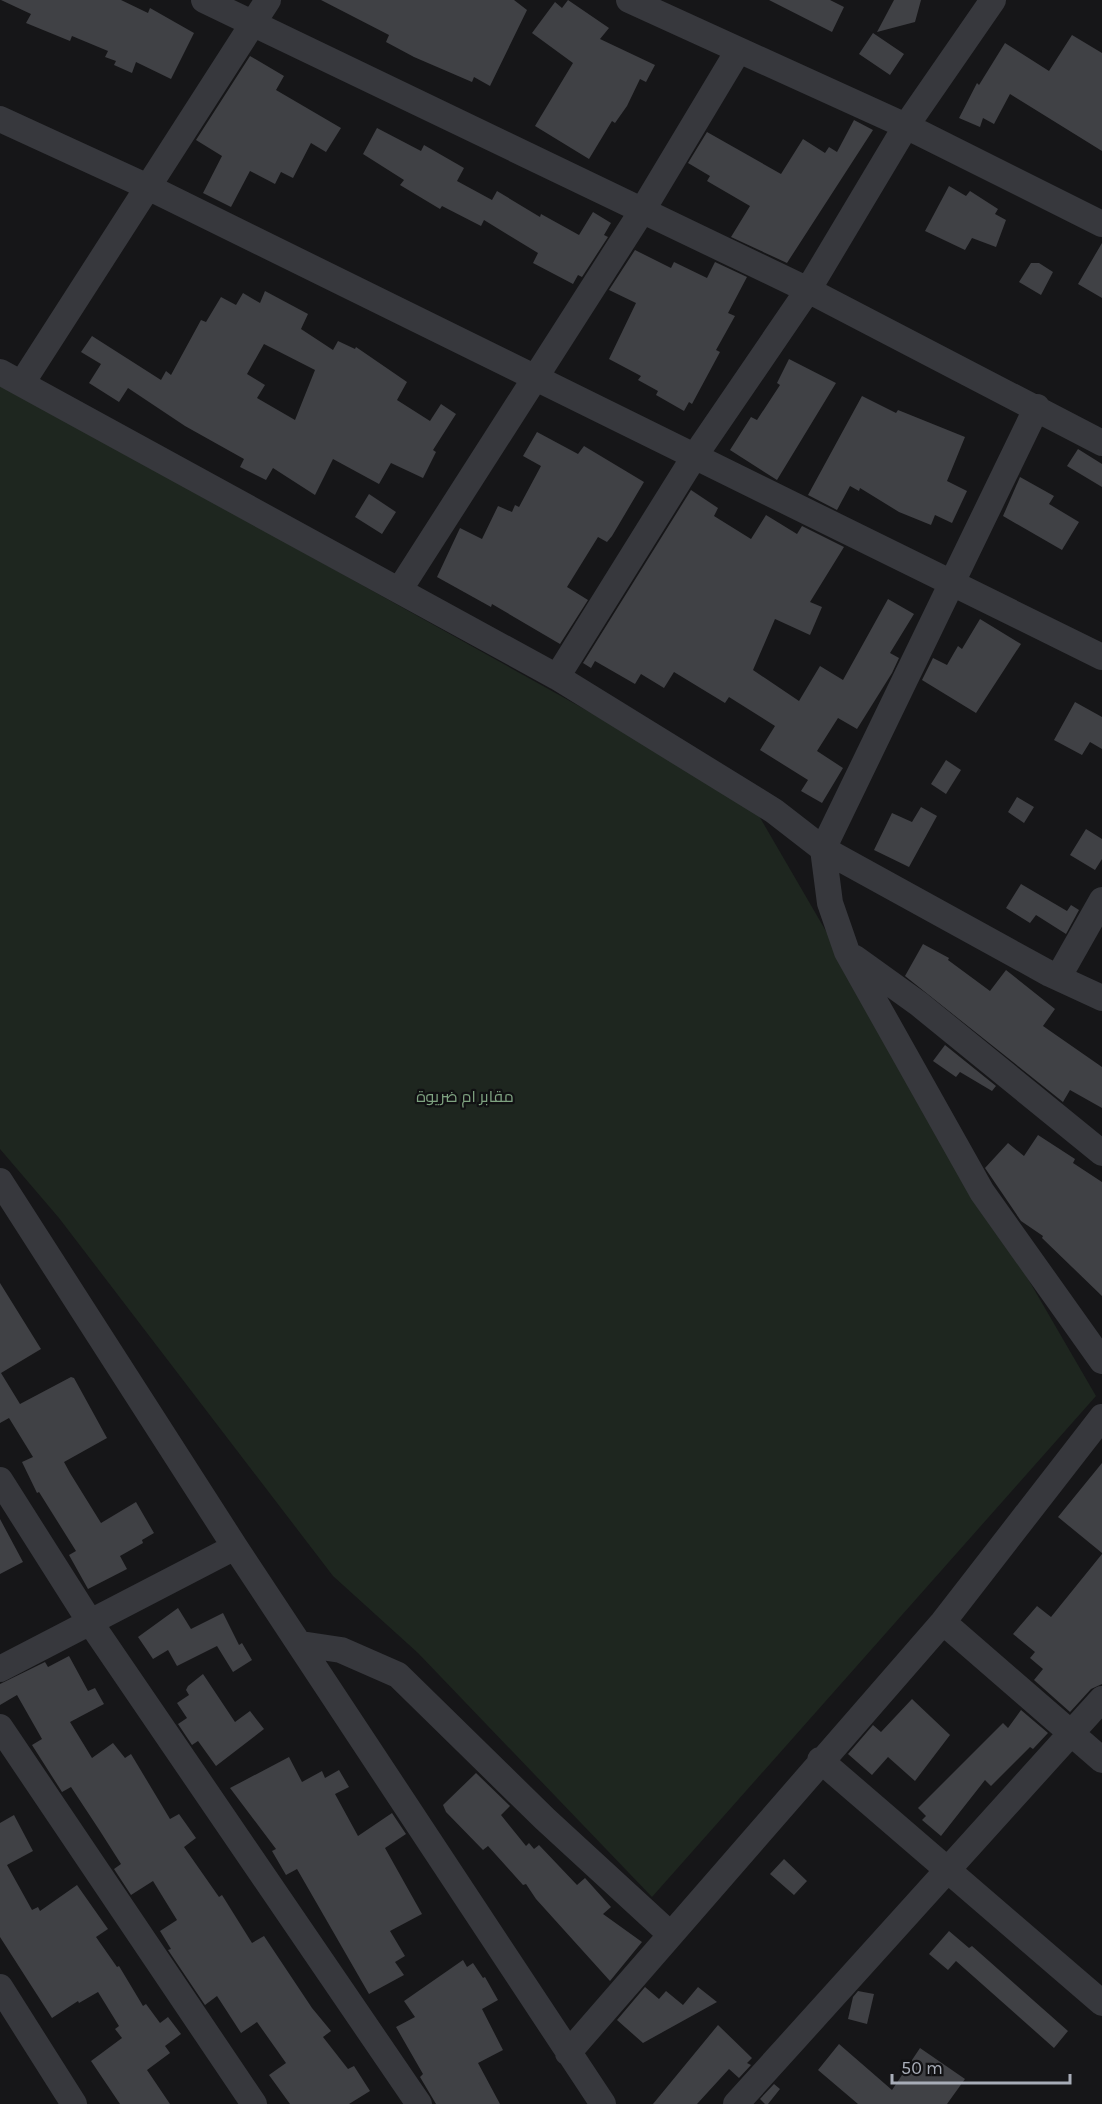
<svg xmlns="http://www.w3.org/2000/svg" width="1102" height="2104" viewBox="0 0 1102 2104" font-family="Karla,Cairo,sans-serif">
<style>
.green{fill:#1e261f}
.building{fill:#404145;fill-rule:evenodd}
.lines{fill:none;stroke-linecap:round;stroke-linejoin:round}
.street{stroke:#37383d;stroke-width:26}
.labels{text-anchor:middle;stroke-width:4.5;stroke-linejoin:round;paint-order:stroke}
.park-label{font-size:16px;fill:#7fa381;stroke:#111113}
</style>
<rect width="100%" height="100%" fill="#161618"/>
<path class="green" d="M0 383 751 802 1096 1396 652 1897 418 1653 333 1576 59 1218 0 1149Z"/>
<path class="building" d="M1 0H121L148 13 150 8 194 33 171 79 136 62 132 73 114 65 116 61 105 57 108 51 72 36 70 41 26 23 31 14Z
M321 0H514L527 10 490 86 474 77 472 82 414 57 386 42 389 35Z
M568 0 609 28 600 39 655 65 646 82 640 79 627 106 615 123 612 121 589 159 535 126 573 63 532 33 555 2 562 8Z
M769 0H830L844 7 832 32Z
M894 0H921L915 22 877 32Z
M873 33 904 54 890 75 859 54Z
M1072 35 1102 53V151L1010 94 994 124 983 118 980 127 959 118 977 83 979 85 1005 43 1049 71Z
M250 56 284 76 276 90 341 128 326 152 311 143 293 178 281 172 275 184 250 171 231 207 203 193 222 156 196 140Z
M854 120 873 130 787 263 731 237 750 206 707 181 710 176 688 163 707 132 781 174 803 139 825 153 829 147 837 152Z
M377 128 421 151 424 145 464 168 457 181 492 200 497 191 540 217 541 214 579 235 593 212 611 223 604 235 608 237 582 277 578 275 573 284 533 263 538 253 484 220 481 226 442 206 440 209 400 185 404 180 363 154Z
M949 186 966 196 970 191 998 209 995 214 1006 220 996 247 972 238 965 250 925 231Z
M1102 243V298L1078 284Z
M635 250 671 268 674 262 707 278 715 262 747 277 728 313 735 316 716 350 720 352 692 404 689 402 684 411 656 395 658 391 638 380 641 376 609 359 636 303 609 290Z
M1031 263H1039L1053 272 1041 295 1019 282Z
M265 291 308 314 301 329 333 350 338 341 355 349 356 347 407 382 397 400 430 421 441 404 456 414 433 450 436 452 423 478 391 463 379 484 333 459 315 495 273 468 266 480 240 467 244 459 185 426 128 388 119 402 89 383 101 364 81 352 92 336 161 380 166 371 171 375 201 320 206 322 221 297 236 305 243 293 260 303ZM264 344 315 370 295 420 257 398 265 385 247 374Z
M789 359 836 383 777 480 730 450 751 417 757 420 780 385 777 383Z
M862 396 896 413 898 410 965 437 947 481 967 491 952 523 935 515 931 525 899 512 860 488 859 491 850 486 837 510 808 495Z
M537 432 578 454 584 446 644 482 612 536 607 542 598 537 567 587 588 600 560 644 492 604 491 607 437 577 460 528 482 539 498 506 512 512 515 505 519 507 541 466 523 456Z
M1078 449 1102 464V487L1067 466Z
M1020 477 1054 496 1049 504 1079 522 1062 550 1003 516Z
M691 490 718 508 714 516 751 539 766 515 797 534 802 526 844 547 810 602 822 607 810 635 775 619 753 670 799 701 820 666 843 680 888 599 914 614 890 653 899 658 892 673 857 729 838 718 817 751 843 768 822 803 801 791 808 780 760 750 775 726 729 697 725 703 674 672 664 688 641 674 635 684 595 661 591 668 583 663Z
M369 494 396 512 382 534 355 517Z
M980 619 1021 644 976 713 922 680 933 658 947 665 958 646 962 649Z
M1075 702 1102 717V749L1090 742 1082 755 1054 740Z
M946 760 961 770 946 794 931 784Z
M1017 797 1034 807 1024 823 1008 812Z
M921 807 937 816 909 867 874 850 892 813 912 822Z
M1086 829 1102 839V859L1095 870 1070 855Z
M1021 884 1067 911 1071 905 1079 910 1066 934 1036 915 1030 923 1006 908Z
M923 944 949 958 948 960 990 991 1006 970 1055 1009 1043 1026 1102 1067V1108L1070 1090 1063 1102 905 976Z
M945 1045 996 1086 992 1091 960 1072 956 1077 933 1061Z
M1038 1135 1075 1159 1073 1163 1102 1182V1296L1042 1238 1043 1236 1021 1221 985 1168 1008 1143 1024 1156Z
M0 1283 41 1349 1 1373 20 1404 71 1377 74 1378 107 1438 64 1462 70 1473 101 1523 136 1502 154 1533 142 1540 143 1543 120 1556 127 1569 88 1589 69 1555 76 1551 39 1492 37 1493 22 1462 33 1457 9 1418 0 1423Z
M1102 1463V1553L1058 1517Z
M0 1519 23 1562 0 1574Z
M1102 1554V1684L1091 1689 1070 1712 1034 1680 1043 1669 1030 1658 1035 1652 1013 1634 1037 1606 1051 1617Z
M178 1608 191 1629 223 1613 239 1645 242 1643 252 1660 233 1672 217 1646 177 1666 168 1650 153 1659 138 1637Z
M69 1656 88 1691 95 1688 104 1704 70 1722 92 1758 113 1743 125 1758 131 1754 170 1819 179 1814 196 1838 184 1847 219 1897 222 1895 252 1943 264 1936 312 2008 331 2031 323 2037 348 2069 354 2066 370 2091 349 2104H290L269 2075 286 2063 257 2022 241 2033 217 1996 205 2005 168 1950 171 1949 160 1931 177 1920 153 1881 131 1895 114 1869 121 1864 100 1831 71 1787 62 1792 32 1745 42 1739 17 1695 0 1705V1684L45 1662 48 1667Z
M203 1674 235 1722 250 1711 264 1729 216 1766 198 1741 192 1745 178 1724 187 1718 177 1703 189 1695 186 1690 188 1686Z
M912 1699 950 1735 915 1781 888 1757 872 1775 848 1754 873 1725 881 1732Z
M1021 1710 1048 1733 1033 1749 1030 1747 991 1786 985 1780 941 1836 922 1820 926 1816 918 1808 1003 1723 1008 1728Z
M289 1757 302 1782 322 1771 325 1778 339 1770 349 1787 335 1794 358 1836 392 1813 406 1834 385 1848 422 1914 390 1931 405 1956 395 1962 404 1975 369 1994 297 1869 286 1875 272 1851 276 1849 230 1788Z
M476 1773 510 1806 501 1815 526 1846 529 1843 534 1849 539 1845 577 1885 585 1878 611 1907 603 1914 642 1942 610 1981 536 1899 526 1884 523 1885 488 1846 483 1850 446 1812 443 1805Z
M14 1815 33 1851 7 1865 32 1910 38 1907 40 1911 77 1885 108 1929 96 1937 117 1967 119 1966 143 2006 146 2004 160 2023 168 2017 181 2034 165 2046 170 2053 147 2070 170 2104H120L91 2061 122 2038 115 2029 119 2026 98 1992 79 2003 78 2001 52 2018 0 1937V1823Z
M784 1859 807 1881 794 1895 770 1874Z
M949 1931 969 1948 972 1946 1068 2031 1054 2048 956 1961 948 1970 929 1954Z
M463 1960 467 1967 473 1963 483 1978 485 1977 498 2000 482 2009 503 2050 478 2063 500 2104H436L420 2077 423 2074 396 2027 415 2017 404 2001Z
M645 1987 659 1999 666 1991 683 2005 698 1987 717 2002 643 2043 617 2020Z
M858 1991 874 1994 867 2024 848 2019 853 1997Z
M718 2025 752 2058 747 2063 751 2065 739 2078 729 2069 697 2104H653Z
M839 2044 892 2090 920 2048 965 2079 947 2104H858L818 2070Z
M774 2084 780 2089 768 2104H765L760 2099Z"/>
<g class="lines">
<path class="street" d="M204 0 808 290 1102 443
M629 0 906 126 1102 224
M0 119 148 187 1102 657
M0 372 557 677 774 811 823 849 1050 974 1102 998
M22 383 268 0
M1037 407 823 849 830 903 847 952 982 1192 1102 1361
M400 589 642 211 738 51
M557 677 694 457 808 290 906 126 993 0
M855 958 919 1004 1102 1153
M1059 976 1102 900
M0 1181 235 1547 603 2104
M0 1480 90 1622 419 2104
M943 1622 1102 1760
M301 1644 341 1650 398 1675 545 1819 670 1934
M0 1669 235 1547
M0 1727 254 2104
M820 1760 1102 2003
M0 1987 74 2104
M568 2053 943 1622 1102 1417
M736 2104 1102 1699"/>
</g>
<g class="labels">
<g class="park-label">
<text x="465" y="1102">مقابر ام ضريوة</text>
</g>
</g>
<path d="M892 2074v9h178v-9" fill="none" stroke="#a8adb8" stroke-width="3"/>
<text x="901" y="2074" font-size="18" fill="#a8adb8" stroke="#111113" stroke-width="4.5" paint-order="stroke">50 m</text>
</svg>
